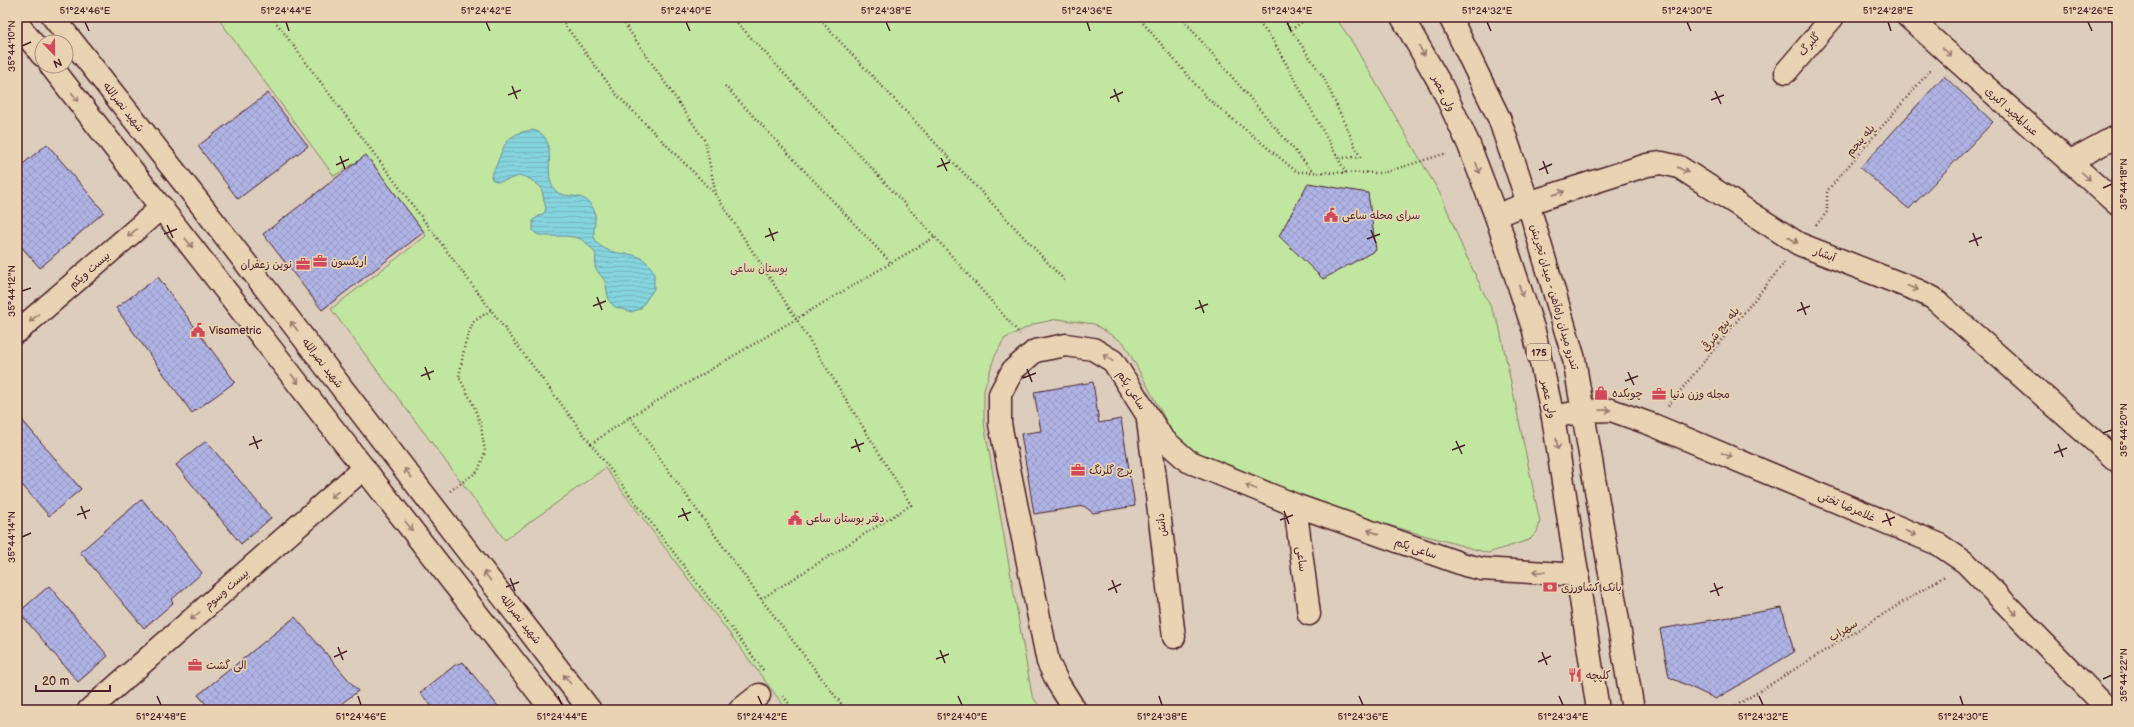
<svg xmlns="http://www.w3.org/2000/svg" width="2134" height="727" viewBox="0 0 2134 727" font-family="'Balsamiq Sans','Playpen Sans Arabic',sans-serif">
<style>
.park{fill:#c1e6a0;stroke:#868266}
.water{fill:url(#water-rules);stroke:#6d8c96}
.building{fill:url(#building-cross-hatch);stroke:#4a1f2b}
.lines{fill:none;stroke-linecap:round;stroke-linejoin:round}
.minor-casing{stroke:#4a1f2b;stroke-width:25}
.major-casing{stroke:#4a1f2b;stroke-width:25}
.path{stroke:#4a1f2b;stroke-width:2.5;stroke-dasharray:1 3;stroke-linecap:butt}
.minor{stroke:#e9d3b2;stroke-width:22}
.major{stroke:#e9d3b2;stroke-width:22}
.oneway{stroke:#9a796e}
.ticks{fill:none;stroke:#4a1f2b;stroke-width:1.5}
.labels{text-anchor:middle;stroke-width:3.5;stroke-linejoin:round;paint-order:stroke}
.shield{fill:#e9d3b2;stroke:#7a5554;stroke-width:1}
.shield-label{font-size:10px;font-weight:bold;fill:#4a1f2b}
.street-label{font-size:11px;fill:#4a1f2b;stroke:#e9d3b2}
.poi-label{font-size:11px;fill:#4a1f2b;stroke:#e9d3b2;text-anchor:start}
.park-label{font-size:11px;fill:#5c3d3d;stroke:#e9d3b2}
.neatline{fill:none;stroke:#4a1f2b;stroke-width:1.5}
.ticks-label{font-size:10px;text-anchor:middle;fill:#4a1f2b}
</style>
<defs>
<pattern id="water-rules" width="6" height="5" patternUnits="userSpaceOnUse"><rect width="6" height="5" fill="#84d4de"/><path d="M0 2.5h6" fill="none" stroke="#74b6bf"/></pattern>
<pattern id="building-cross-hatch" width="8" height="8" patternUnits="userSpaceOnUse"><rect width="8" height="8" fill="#afb4e5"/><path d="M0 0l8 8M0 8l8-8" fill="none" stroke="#989ac5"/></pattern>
</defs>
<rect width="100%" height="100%" fill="#ddcdbc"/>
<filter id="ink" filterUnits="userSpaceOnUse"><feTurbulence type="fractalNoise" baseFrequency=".025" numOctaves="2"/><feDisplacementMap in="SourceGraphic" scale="8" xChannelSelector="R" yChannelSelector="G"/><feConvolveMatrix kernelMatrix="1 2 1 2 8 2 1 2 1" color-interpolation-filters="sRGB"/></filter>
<g filter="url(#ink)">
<path class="park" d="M217 17H1335L1351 40 1442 197 1463 249 1499 325 1540 522 1537 532 1529 540 1488 553 1294 499 1181 448 1124 343 1094 324 1058 319 1034 324 1004 339 994 358 984 390V423L1032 696 1042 710H787L605 468 505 540 331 309 426 236 424 232 366 156 334 176Z"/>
<path class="water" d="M533 130C562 137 540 177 556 191 565 200 584 190 593 208 600 222 586 237 602 247 622 260 638 245 654 272V289L640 309 631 312 615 307 609 301 605 281 595 268 596 254C592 250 589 245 585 242 571 230 542 242 533 231V220L544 213 546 209 541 187C518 169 521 178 498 182L492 179 491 176C505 152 499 134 533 130Z"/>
<path class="building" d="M1944 76 1993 122 1909 209 1860 168Z
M268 93 308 146 238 199 198 146Z
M47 144 104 212 40 268 17 242V169Z
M366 155 424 232 322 310 263 234Z
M1308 183 1368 193 1376 250 1323 279 1279 236Z
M158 277 235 382 192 413 116 308Z
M1093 382 1099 423 1121 419 1135 506 1093 513 1084 506 1034 514 1021 434 1041 431 1034 392Z
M17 414 81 489 49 516 17 479Z
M206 441 271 518 241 544 176 465Z
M142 499 202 573 171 600 173 603 144 628 80 552Z
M49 586 108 656 78 682 19 612Z
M1782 608 1794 652 1716 699 1669 677 1660 629Z
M295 617 358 691 333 710H211L198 695Z
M463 662 501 710H435L420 693 455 665Z"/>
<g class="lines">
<defs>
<path id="minor" d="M1450 17 1499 118 1528 203 1574 359 1633 710
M1908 17 2117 204
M1786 72 1833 17
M2069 162 2117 136
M1496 216 1528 203 1647 165 1662 163 1679 167 1799 244 1919 291 1933 298 2117 461
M17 332 162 207
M1553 417 1584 411 1611 410 1653 425 1938 544 1966 563 2109 710
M1148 420 1174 637
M1295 505 1309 614
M89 710 364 468
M740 710 759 695
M1075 710 1058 683 1048 662 1000 424V394L1013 370 1035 351 1066 345 1093 349 1113 361 1162 438 1188 461 1295 505 1465 565 1482 569 1578 575"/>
<path id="major" d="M53 17 195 197 590 710
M1402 17 1442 87 1469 145 1496 216 1534 331 1553 417 1598 710
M17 23 42 55
M51 66 552 710"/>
</defs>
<use href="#minor" class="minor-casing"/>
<use href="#major" class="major-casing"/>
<path class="path" d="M272 17 591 444 764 671
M559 17 616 94 716 195 797 320 911 505 761 599
M620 17 705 141 716 195
M732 17 935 237 1020 334
M817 17 1065 281
M1138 17 1207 98 1297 172 1383 173 1447 153
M1181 17 1313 172
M1254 17 1273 40 1346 173
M1282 17 1324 78 1360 157 1338 158
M1291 30 1309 17
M725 86 891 263
M1816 225 1827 212V191L1932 68
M1668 406 1785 262
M591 444 630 417
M450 491 478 471 485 452 481 426 474 406 459 377 465 344 473 322 491 310
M783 696 794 710
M846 710 761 599 630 417 935 237
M1729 710 1945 576"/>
<use href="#minor" class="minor"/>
<use href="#major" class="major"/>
</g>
<defs><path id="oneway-shaft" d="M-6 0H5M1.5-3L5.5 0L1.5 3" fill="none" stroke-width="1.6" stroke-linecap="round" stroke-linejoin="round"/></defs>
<g class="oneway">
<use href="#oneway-shaft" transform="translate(1422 51) rotate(61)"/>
<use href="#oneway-shaft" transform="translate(1947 52) rotate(42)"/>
<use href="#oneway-shaft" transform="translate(75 97) rotate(52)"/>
<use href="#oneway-shaft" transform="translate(1478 168) rotate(69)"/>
<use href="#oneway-shaft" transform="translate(1683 170) rotate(27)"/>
<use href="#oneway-shaft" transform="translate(2086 176) rotate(42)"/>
<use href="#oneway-shaft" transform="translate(1559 193) rotate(-18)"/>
<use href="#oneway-shaft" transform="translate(132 233) rotate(139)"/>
<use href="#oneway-shaft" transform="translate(1793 240) rotate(33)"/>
<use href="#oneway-shaft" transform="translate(189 243) rotate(52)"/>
<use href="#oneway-shaft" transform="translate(1913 288) rotate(21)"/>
<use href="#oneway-shaft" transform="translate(1521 291) rotate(72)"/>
<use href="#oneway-shaft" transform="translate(34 318) rotate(139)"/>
<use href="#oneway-shaft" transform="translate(294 326) rotate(-128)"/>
<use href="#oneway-shaft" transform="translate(1108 358) rotate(-146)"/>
<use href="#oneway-shaft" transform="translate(295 379) rotate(52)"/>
<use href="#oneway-shaft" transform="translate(1605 410) rotate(-1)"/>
<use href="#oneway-shaft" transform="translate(1557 444) rotate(81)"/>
<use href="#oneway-shaft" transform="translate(1727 455) rotate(23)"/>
<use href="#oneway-shaft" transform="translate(408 473) rotate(-128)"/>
<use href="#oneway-shaft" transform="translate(1251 487) rotate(-158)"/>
<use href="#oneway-shaft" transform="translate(335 494) rotate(139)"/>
<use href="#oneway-shaft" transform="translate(409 526) rotate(52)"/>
<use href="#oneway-shaft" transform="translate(1373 532) rotate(-161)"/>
<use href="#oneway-shaft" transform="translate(1911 533) rotate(23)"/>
<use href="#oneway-shaft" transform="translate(1539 572) rotate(-177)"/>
<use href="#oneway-shaft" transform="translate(487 576) rotate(-128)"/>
<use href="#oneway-shaft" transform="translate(2013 611) rotate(46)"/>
<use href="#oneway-shaft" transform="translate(195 616) rotate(139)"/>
<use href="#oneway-shaft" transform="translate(567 679) rotate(-128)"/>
</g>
</g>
<path class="ticks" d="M85 22 89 31M286 22 289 31M486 22 490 31M686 22 690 31M886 22 890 31M1087 22 1090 31M1287 22 1291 31M1487 22 1491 31M1687 22 1691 31M1888 22 1891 31M2088 22 2092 31M22 46 31 42M512 86 517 99M1114 89 1119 102M1715 91 1721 104M508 95 521 90M1110 98 1123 92M1711 100 1724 95M340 156 345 169M941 158 947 171M1543 161 1548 174M336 165 349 159M937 167 950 162M1539 170 1552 164M2103 188 2112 184M167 225 173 238M769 228 774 241M1371 230 1376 243M1973 233 1978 246M164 234 177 229M765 237 778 232M1367 239 1380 234M1969 242 1982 237M22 291 31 288M597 297 602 310M1199 300 1204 313M1801 302 1806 315M593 306 606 301M1195 309 1208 304M1797 311 1810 306M425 367 430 380M1027 369 1032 382M1628 372 1634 385M421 376 434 371M1023 378 1036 373M1625 381 1638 376M2103 433 2112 430M253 436 258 449M855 439 860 452M1456 441 1462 454M2058 444 2063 457M249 445 262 440M851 448 864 443M1452 450 1465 445M2054 453 2067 448M81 506 86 519M682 508 688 521M1284 511 1289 524M1886 513 1891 526M77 515 90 510M678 517 691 512M1280 520 1293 515M1882 522 1895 517M22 537 31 533M510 578 515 591M1112 580 1117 593M1714 583 1719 596M506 587 519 582M1108 590 1121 584M1710 592 1723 587M338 647 343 660M940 650 945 663M1542 652 1547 665M334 657 347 651M936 659 949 654M1538 662 1551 656M2103 679 2112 675M157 696 161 705M358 696 361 705M558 696 562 705M758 696 762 705M958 696 962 705M1159 696 1162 705M1359 696 1363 705M1559 696 1563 705M1759 696 1763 705M1960 696 1963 705"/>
<defs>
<symbol id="civic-bare" viewBox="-9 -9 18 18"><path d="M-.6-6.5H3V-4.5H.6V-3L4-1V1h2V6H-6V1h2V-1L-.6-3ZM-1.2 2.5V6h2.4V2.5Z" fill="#d1495b" stroke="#e9d3b2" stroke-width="2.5" paint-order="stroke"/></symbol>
<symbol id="office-bare" viewBox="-9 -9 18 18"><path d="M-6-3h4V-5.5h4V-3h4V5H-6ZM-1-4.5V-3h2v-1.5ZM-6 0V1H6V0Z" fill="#d1495b" stroke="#e9d3b2" stroke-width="2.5" paint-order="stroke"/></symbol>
<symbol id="shop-bare" viewBox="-9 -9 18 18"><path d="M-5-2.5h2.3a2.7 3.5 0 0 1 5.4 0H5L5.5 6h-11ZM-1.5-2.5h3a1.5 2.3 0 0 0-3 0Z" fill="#d1495b" stroke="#e9d3b2" stroke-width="2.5" paint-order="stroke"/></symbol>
<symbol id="bank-bare" viewBox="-9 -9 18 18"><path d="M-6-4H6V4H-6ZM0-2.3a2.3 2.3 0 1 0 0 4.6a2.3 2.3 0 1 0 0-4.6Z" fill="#d1495b" stroke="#e9d3b2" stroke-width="2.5" paint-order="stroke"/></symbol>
<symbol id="restaurant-bare" viewBox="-9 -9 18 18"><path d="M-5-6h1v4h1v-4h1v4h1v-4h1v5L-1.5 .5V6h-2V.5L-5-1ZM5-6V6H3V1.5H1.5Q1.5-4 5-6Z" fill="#d1495b" stroke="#e9d3b2" stroke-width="2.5" paint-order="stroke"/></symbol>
</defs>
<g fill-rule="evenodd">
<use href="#civic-bare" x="1321" y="205" width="20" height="20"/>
<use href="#office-bare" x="310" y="251" width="20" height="20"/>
<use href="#office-bare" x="293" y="254" width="20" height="20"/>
<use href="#civic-bare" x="188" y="320" width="20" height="20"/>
<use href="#shop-bare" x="1591" y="383" width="20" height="20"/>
<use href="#office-bare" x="1649" y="384" width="20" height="20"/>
<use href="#office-bare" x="1068" y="460" width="20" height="20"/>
<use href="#civic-bare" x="785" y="508" width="20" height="20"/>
<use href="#bank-bare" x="1540" y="577" width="20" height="20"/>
<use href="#office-bare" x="185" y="655" width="20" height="20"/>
<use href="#restaurant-bare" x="1565" y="665" width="20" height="20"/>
</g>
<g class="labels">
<rect class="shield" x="1527" y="344" width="24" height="16" rx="3"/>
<g class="shield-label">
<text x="1539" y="356">175</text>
</g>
<g class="street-label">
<text transform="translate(1809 44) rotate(-49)" y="4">گلبرگ</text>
<text transform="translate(1444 93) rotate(64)" y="4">ولی عصر</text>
<text transform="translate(124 107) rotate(52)" y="4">شهید نصرالله</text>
<text transform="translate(2012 111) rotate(42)" y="4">عبدالمجید اکبری</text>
<text transform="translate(1860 140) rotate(-49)" y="4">پله پنجم</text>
<text transform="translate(1825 254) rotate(21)" y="4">آبشار</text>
<text transform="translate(89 270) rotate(-41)" y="4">بیست ویکم</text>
<text transform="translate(1555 297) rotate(74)" y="4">تندرو میدان راه‌آهن - میدان تجریش</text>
<text transform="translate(1720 329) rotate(-51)" y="4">پله پنج شرقی</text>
<text transform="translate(323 363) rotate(52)" y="4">شهید نصرالله</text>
<text transform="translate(1132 390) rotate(58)" y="4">ساعی یکم</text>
<text transform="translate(1549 399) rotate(79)" y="4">ولی عصر</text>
<text transform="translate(1847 506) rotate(23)" y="4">غلامرضا تختی</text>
<text transform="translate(1161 525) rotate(-97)" y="4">دانش</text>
<text transform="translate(1416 548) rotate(19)" y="4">ساعی یکم</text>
<text transform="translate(1302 559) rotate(83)" y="4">ساعی</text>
<text transform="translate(226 589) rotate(-41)" y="4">بیست وسوم</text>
<text transform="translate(521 619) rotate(52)" y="4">شهید نصرالله</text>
<text transform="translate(1843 630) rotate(-32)" y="4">سهراب</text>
</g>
<g class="poi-label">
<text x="1342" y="219">سرای محله ساعی</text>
<text x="331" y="265">اریکسون</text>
<text x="292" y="268" text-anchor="end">نوین زعفران</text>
<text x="209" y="334">Visametric</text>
<text x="1612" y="397">چوبکده</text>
<text x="1670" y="398">مجله وزن دنیا</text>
<text x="1089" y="474">برج گلرنگ</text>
<text x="806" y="522">دفتر بوستان ساعی</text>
<text x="1561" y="591">بانک کشاورزی</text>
<text x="206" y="669">الی گشت</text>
<text x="1586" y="679">کلپچه</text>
</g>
<g class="park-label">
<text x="759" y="272">بوستان ساعی</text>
</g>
</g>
<rect width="2134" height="727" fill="none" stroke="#e9d3b2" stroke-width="44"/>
<g transform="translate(54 54) rotate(158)"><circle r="19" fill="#e9d3b2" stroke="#a98b7c"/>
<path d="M0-3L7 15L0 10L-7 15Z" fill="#d1495b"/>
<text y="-6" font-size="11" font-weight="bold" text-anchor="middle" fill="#4a1f2b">N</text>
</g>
<path d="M36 685v6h74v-6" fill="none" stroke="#4a1f2b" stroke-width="2"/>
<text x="42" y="685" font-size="12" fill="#4a1f2b" stroke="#e9d3b2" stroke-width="3" paint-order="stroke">20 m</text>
<rect x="22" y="22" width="2090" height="683" class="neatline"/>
<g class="ticks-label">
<text x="85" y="14">51°24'46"E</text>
<text x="286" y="14">51°24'44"E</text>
<text x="486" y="14">51°24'42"E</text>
<text x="686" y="14">51°24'40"E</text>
<text x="886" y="14">51°24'38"E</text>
<text x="1087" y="14">51°24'36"E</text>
<text x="1287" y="14">51°24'34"E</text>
<text x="1487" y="14">51°24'32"E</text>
<text x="1687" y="14">51°24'30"E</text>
<text x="1888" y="14">51°24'28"E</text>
<text x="2088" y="14">51°24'26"E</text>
<text transform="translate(11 46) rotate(-90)" y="4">35°44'10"N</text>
<text transform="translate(2123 184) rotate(-90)" y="4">35°44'18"N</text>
<text transform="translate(11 291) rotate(-90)" y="4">35°44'12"N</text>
<text transform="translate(2123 430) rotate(-90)" y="4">35°44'20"N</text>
<text transform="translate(11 537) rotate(-90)" y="4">35°44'14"N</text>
<text transform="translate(2123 675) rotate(-90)" y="4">35°44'22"N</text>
<text x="161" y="720">51°24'48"E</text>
<text x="361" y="720">51°24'46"E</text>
<text x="562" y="720">51°24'44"E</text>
<text x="762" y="720">51°24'42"E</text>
<text x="962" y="720">51°24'40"E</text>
<text x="1162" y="720">51°24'38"E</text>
<text x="1363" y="720">51°24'36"E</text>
<text x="1563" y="720">51°24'34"E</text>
<text x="1763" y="720">51°24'32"E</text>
<text x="1963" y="720">51°24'30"E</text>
</g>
</svg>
